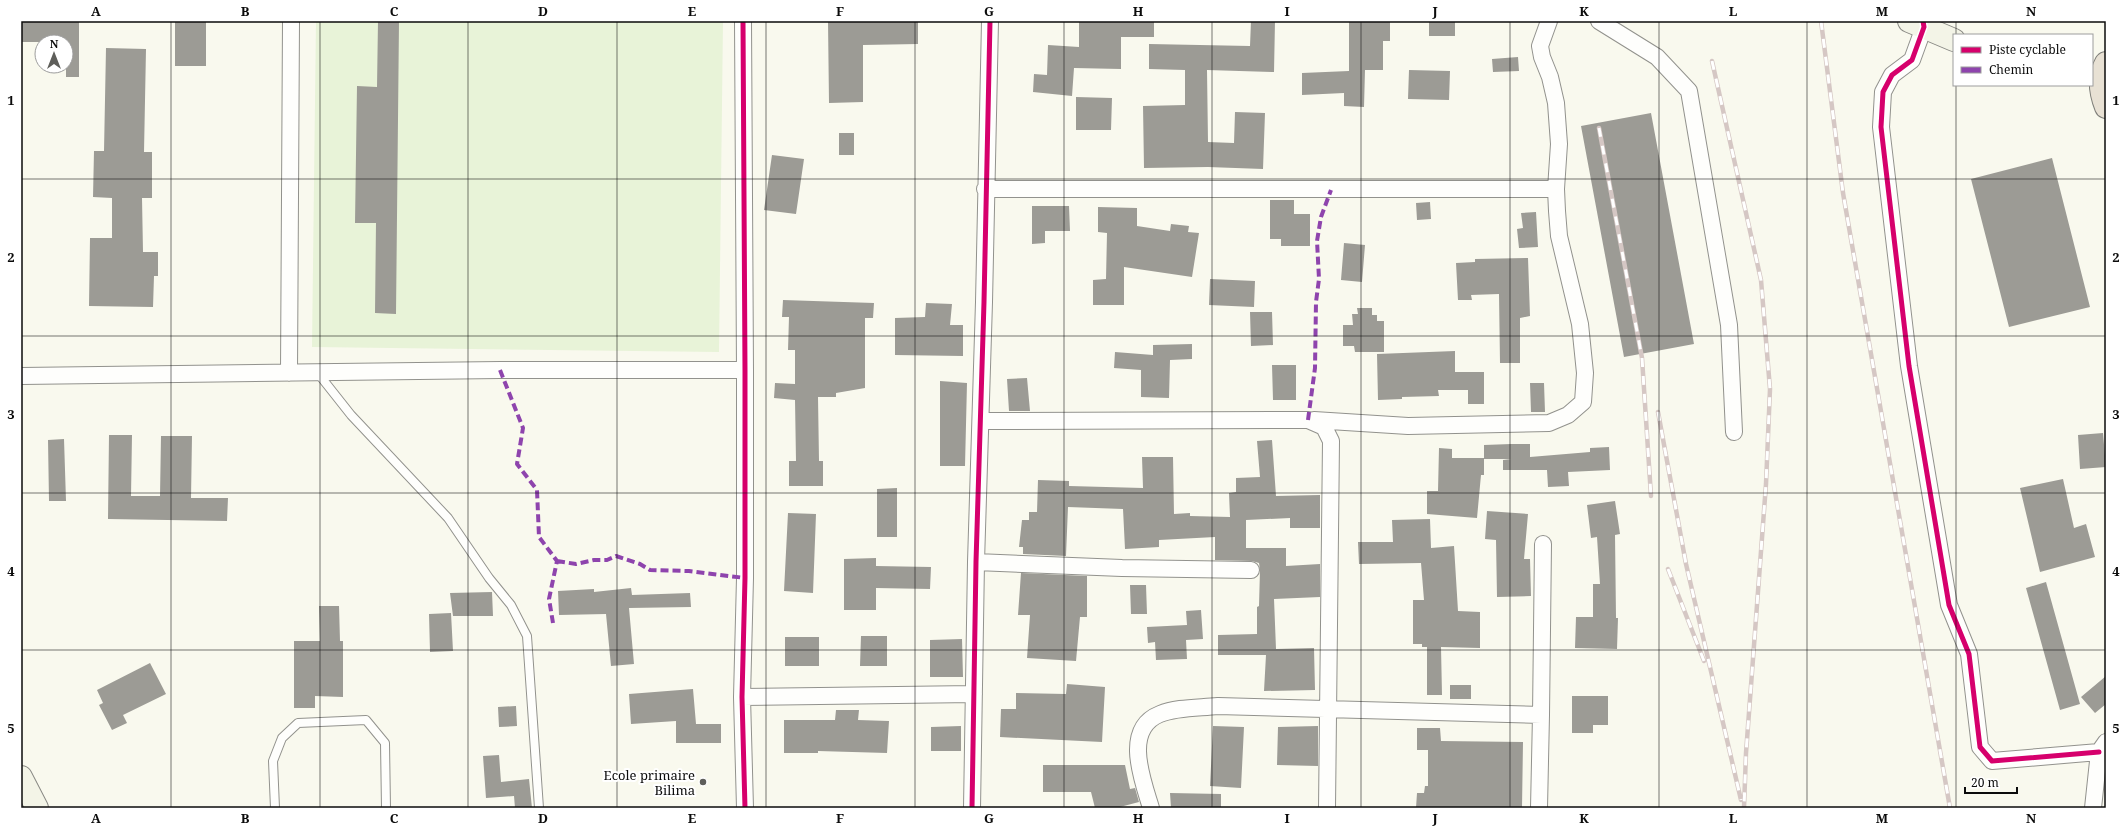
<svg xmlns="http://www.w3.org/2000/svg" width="2127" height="829" viewBox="0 0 2127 829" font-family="'Noto Serif',serif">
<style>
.pitch{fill:#e8f3d8}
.building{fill:#9c9b95}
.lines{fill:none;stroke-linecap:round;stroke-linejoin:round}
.lane-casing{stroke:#92928d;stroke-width:10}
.street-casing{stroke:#92928d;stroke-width:18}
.secondary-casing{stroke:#898984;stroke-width:24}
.highway-casing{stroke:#7f7f7a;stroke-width:24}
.lane{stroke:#fefefc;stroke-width:8}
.street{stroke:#fefefc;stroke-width:16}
.secondary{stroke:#f3f4e7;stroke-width:22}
.highway{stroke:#e8e1d4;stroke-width:22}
.rail-casing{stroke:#d5c7c4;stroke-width:4.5}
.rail{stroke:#fff;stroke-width:3;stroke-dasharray:9;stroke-linecap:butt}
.quiet{stroke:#8e44ad;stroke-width:4;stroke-dasharray:8 4;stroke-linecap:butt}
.cycleway-casing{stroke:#fff;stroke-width:8}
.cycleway{stroke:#d6006c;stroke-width:5}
.grid{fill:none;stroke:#0b0b0b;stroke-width:1;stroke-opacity:0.55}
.poi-dot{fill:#5e5e5a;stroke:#fff;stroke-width:1.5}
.labels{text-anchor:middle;stroke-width:4;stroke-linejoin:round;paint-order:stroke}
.poi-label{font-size:13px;fill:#0b0b0b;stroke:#fff;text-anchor:end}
.neatline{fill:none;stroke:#0b0b0b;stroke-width:1.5}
.grid-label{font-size:13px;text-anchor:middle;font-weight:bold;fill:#0b0b0b}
</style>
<rect width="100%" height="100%" fill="#f9f9ee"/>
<path class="pitch" d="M316 21H723L719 352 312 347Z"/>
<path class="building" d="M21 21H79V77H66V42H21Z
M175 21H206V66H175Z
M378 21H399L396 314 375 313 376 223H355L357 86 377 87Z
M828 21H918V44L863 45V102L829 103Z
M1079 21H1154V37H1121V69L1074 68 1072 96 1033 92 1034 74 1047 75 1048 45 1079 47Z
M1251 21H1275L1274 72 1207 70 1208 142 1234 143 1235 112 1265 113 1263 169 1208 167 1144 168 1143 106 1185 105V70L1149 69V44L1250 46Z
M1349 21H1390V41H1383V70H1365L1364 107 1344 106V93L1302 95V73L1349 71Z
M1429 21H1455V36H1429Z
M106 48 146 49 144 152H152V198H142L143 252H158V276H154L153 307 89 306 90 238H112V198L93 197 94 151H104Z
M1518 57 1519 71 1493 72 1492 59Z
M1409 70 1450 71 1449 100 1408 99Z
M1076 97 1112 98 1111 130H1076Z
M1651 113 1694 344 1624 357 1581 126Z
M839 133H854V155H839Z
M772 155 804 159 796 214 764 210Z
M2052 158 2090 307 2009 327 1971 179Z
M1270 200H1294V214H1310V246H1281V239H1270Z
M1430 202 1431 219 1417 220 1416 203Z
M1032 206H1069L1070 231H1045V243L1032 244Z
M1098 207 1137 208V226L1170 231 1171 224 1189 226 1188 232 1199 233 1192 277 1124 267V305H1093V280L1106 279 1107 233 1098 232Z
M1536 212 1538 247 1519 248 1517 229 1523 228 1521 213Z
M1344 243 1365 245 1362 282 1341 280Z
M1528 258 1530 316 1520 318V363H1500L1499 294 1471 295 1472 300H1458L1456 263 1475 262V259Z
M1210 279 1255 281 1254 307 1209 305Z
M783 300 874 303 873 318H865V388L836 393V397H818L819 461H823V486H789V461H796L795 400 774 398 775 383 795 384V350H788L789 317H782Z
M926 303 952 304 950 325H963V356L895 355V318L925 317Z
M1357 308H1372V315H1377V321H1384V352H1355L1354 346H1343V325H1353L1352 314H1358Z
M1250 312H1272L1273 345 1251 346Z
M1192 344V359L1170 360 1169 398 1141 397V370L1114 368 1115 352 1153 355V345Z
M1455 351V372H1484V404H1468V390H1438L1439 396 1402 397V399L1378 400 1377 354Z
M1272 365H1296V400H1273Z
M1027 378 1030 411H1009L1007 379Z
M940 381 967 383 965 466H940Z
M1530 383H1544L1545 412H1531Z
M2103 433 2106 467 2080 469 2078 435Z
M109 435H132L131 496H160L161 436H192L191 498H228L227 521 108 519Z
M64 439 66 501H49L48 440Z
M1272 440 1276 496 1320 495V528H1290V518L1246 520V548H1286V566L1320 564V597L1274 599 1276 649 1314 648 1315 690 1264 691 1266 655H1218V635L1257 634V607L1259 606 1260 570 1259 563 1252 561 1215 560V537L1159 540V547L1125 549 1123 509 1068 507 1066 556 1023 554V547H1019L1022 520H1029V512H1037L1038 480 1069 481V486L1143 488 1142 457H1173L1174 514 1190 513V516L1230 517 1229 493 1236 492V478L1260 477 1257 441Z
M1511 444H1530V457L1590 452V448L1609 447 1610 470 1568 472 1569 486 1548 487 1547 470H1503V460L1511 459H1484V445Z
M1439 448 1452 449V458H1484V475H1481L1477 518 1427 514V491H1438Z
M2063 479 2074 528 2086 524 2095 557 2040 572 2020 488Z
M897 488V537H877V489Z
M1615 501 1620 534 1615 535 1616 618H1618L1617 649 1575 648 1576 617H1593V584H1600L1597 537 1591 538 1587 505Z
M1487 511 1528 514 1524 559H1530L1531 596 1497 597 1496 540 1485 539Z
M788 513 816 514 813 593 784 591Z
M1430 519 1431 548 1454 546 1458 611 1480 612V648L1441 647 1442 695H1427V647H1422V644H1413V600H1424L1421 563 1359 564 1358 542H1393L1392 520Z
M876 558V566L931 567 930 589 876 588V610H844V559Z
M1021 573 1087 576V617H1080L1076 661 1027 658 1030 615H1018Z
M2046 582 2080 704 2060 710 2026 588Z
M1130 585H1146L1147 614H1131Z
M631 588 632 595 690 593 691 607 629 608 634 664 611 666 606 614 559 615 558 591 594 589V592Z
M492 592 493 616H453L450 593Z
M319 606H339L340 641H343V697L315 696V708H294V641H320Z
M1201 610 1203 639 1186 640 1187 659 1156 660 1155 642 1148 643 1147 627 1187 625 1186 611Z
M451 613 453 651 430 652 429 614Z
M861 636H887V666H860Z
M785 637H819V666H785Z
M962 639 963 677H930V640Z
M150 663 166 694 123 715 127 723 112 730 99 705 103 703 97 690Z
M2106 676V704L2095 713 2081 697Z
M1067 684 1105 687 1102 742 1000 737 1001 709H1016V693L1066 694Z
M1450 685H1471V699H1450Z
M693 689 696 724H721V743H676V721L631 724 629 694Z
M1572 696H1608V725H1593V733H1572Z
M516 706 517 726 499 727 498 707Z
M836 710H859L858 720 889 721 887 753 818 751V753H784V720H835Z
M961 726V751H931V727Z
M1213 726 1244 727 1241 788 1210 786Z
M1318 726V766L1277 765 1278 727Z
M1417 728H1440L1441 741 1523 742 1522 808H1416L1417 793H1424L1425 786H1428V750H1417Z
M499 755 501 782 529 779 532 808H515L514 796 486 798 483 756Z
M1043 765H1125L1130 789 1135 788 1139 802 1116 808H1095L1091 792H1043Z
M1170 793 1221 794V808H1171Z"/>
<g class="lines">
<defs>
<path id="lane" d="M317 372 351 415 448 518 489 578 511 605 527 636 539 808
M275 808 273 761 282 738 298 723 366 720 385 743 386 808"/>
<path id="street" d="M743 21 745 370V578L742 697 745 808
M1599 21 1657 57 1689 91 1729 325 1734 432
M1923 21 1924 27 1912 60 1892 75 1883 92 1881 127 1909 366 1949 605 1969 654 1980 747 1992 761 2099 752
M985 189H1556
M289 373 291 21
M21 376 500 370H745
M1314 420 1408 426 1549 423 1568 415 1583 402 1585 373 1580 324 1559 236 1557 211 1556 189 1559 144 1556 103 1550 77 1542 57 1540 46 1549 21
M981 421 1308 420 1324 427 1331 441 1327 808
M976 562 1122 568 1251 570
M742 697 974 694
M1541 715 1543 544
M972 808 976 562 984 302 990 21
M1151 808C1143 781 1122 729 1160 714 1177 707 1199 708 1218 706L1541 715 1539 808
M2093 808 2099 752 2106 742"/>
<path id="secondary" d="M1909 21 1954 40
M21 777 37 808"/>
<path id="highway" d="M2106 63C2098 77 2100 92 2106 107"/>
</defs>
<use href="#lane" class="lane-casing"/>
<use href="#street" class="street-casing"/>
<use href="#secondary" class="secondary-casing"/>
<use href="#highway" class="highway-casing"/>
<use href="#lane" class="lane"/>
<use href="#street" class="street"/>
<use href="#secondary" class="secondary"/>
<use href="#highway" class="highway"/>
<defs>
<path id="rail" d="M1821 21 1843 193 1950 808
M1712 61 1761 280 1770 389 1766 484 1746 753 1744 808
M1599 128 1642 358 1651 496
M1658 412 1686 564 1741 800
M1668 569 1704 661"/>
</defs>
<use href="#rail" class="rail-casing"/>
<use href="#rail" class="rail"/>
<path class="quiet" d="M500 370 523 428 517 464 537 490 539 537 557 561 549 599 553 623
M1308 420 1315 368 1316 302 1319 279 1317 241 1321 217 1331 190
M557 561 576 564 594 560H607L616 556 640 564 650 570 689 571 745 578"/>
<defs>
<path id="cycleway" d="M743 21 745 370V578L742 697 745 808
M1923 21 1924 27 1912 60 1892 75 1883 92 1881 127 1909 366 1949 605 1969 654 1980 747 1992 761 2099 752
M972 808 976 562 984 302 990 21"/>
</defs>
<use href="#cycleway" class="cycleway-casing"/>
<use href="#cycleway" class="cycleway"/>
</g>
<path class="grid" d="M171 21V808M320 21V808M468 21V808M617 21V808M766 21V808M915 21V808M1064 21V808M1212 21V808M1361 21V808M1510 21V808M1659 21V808M1807 21V808M1956 21V35M1956 85V808M21 179H2106M21 336H2106M21 493H2106M21 650H2106"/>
<circle class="poi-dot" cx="703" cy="782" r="4"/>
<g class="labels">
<g class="poi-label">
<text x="695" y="780">Ecole primaire<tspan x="695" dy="15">Bilima</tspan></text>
</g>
</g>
<rect width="2127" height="829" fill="none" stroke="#ffffff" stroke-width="44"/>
<rect x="1953" y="34" width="140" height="52" fill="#ffffff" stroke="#9d9d9d"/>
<rect x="1961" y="47" width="20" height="6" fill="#d6006c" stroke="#9d9d9d"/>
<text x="1989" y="54" font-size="12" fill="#0b0b0b">Piste cyclable</text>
<rect x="1961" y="67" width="20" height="6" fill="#8e44ad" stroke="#9d9d9d"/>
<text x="1989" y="74" font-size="12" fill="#0b0b0b">Chemin</text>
<g transform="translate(54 54)"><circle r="19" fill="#ffffff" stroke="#9d9d9d"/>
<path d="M0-3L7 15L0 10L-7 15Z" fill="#5e5e5a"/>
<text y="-6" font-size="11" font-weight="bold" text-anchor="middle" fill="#0b0b0b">N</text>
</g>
<path d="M1965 787v6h52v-6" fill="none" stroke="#0b0b0b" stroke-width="2"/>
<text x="1971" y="787" font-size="12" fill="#0b0b0b" stroke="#ffffff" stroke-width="3" paint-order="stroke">20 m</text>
<rect x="22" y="22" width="2083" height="785" class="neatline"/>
<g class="grid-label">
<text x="96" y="16">A</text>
<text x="245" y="16">B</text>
<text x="394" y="16">C</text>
<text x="543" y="16">D</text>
<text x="692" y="16">E</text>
<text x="840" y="16">F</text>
<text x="989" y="16">G</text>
<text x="1138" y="16">H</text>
<text x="1287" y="16">I</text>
<text x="1435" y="16">J</text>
<text x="1584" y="16">K</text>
<text x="1733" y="16">L</text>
<text x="1882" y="16">M</text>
<text x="2031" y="16">N</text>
<text x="11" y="105">1</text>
<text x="2116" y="105">1</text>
<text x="11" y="262">2</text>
<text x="2116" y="262">2</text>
<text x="11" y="419">3</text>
<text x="2116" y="419">3</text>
<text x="11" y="576">4</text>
<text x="2116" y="576">4</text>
<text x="11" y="733">5</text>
<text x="2116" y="733">5</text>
<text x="96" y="823">A</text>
<text x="245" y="823">B</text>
<text x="394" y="823">C</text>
<text x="543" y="823">D</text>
<text x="692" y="823">E</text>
<text x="840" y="823">F</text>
<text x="989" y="823">G</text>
<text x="1138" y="823">H</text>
<text x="1287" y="823">I</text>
<text x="1435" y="823">J</text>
<text x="1584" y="823">K</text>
<text x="1733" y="823">L</text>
<text x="1882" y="823">M</text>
<text x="2031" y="823">N</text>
</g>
</svg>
